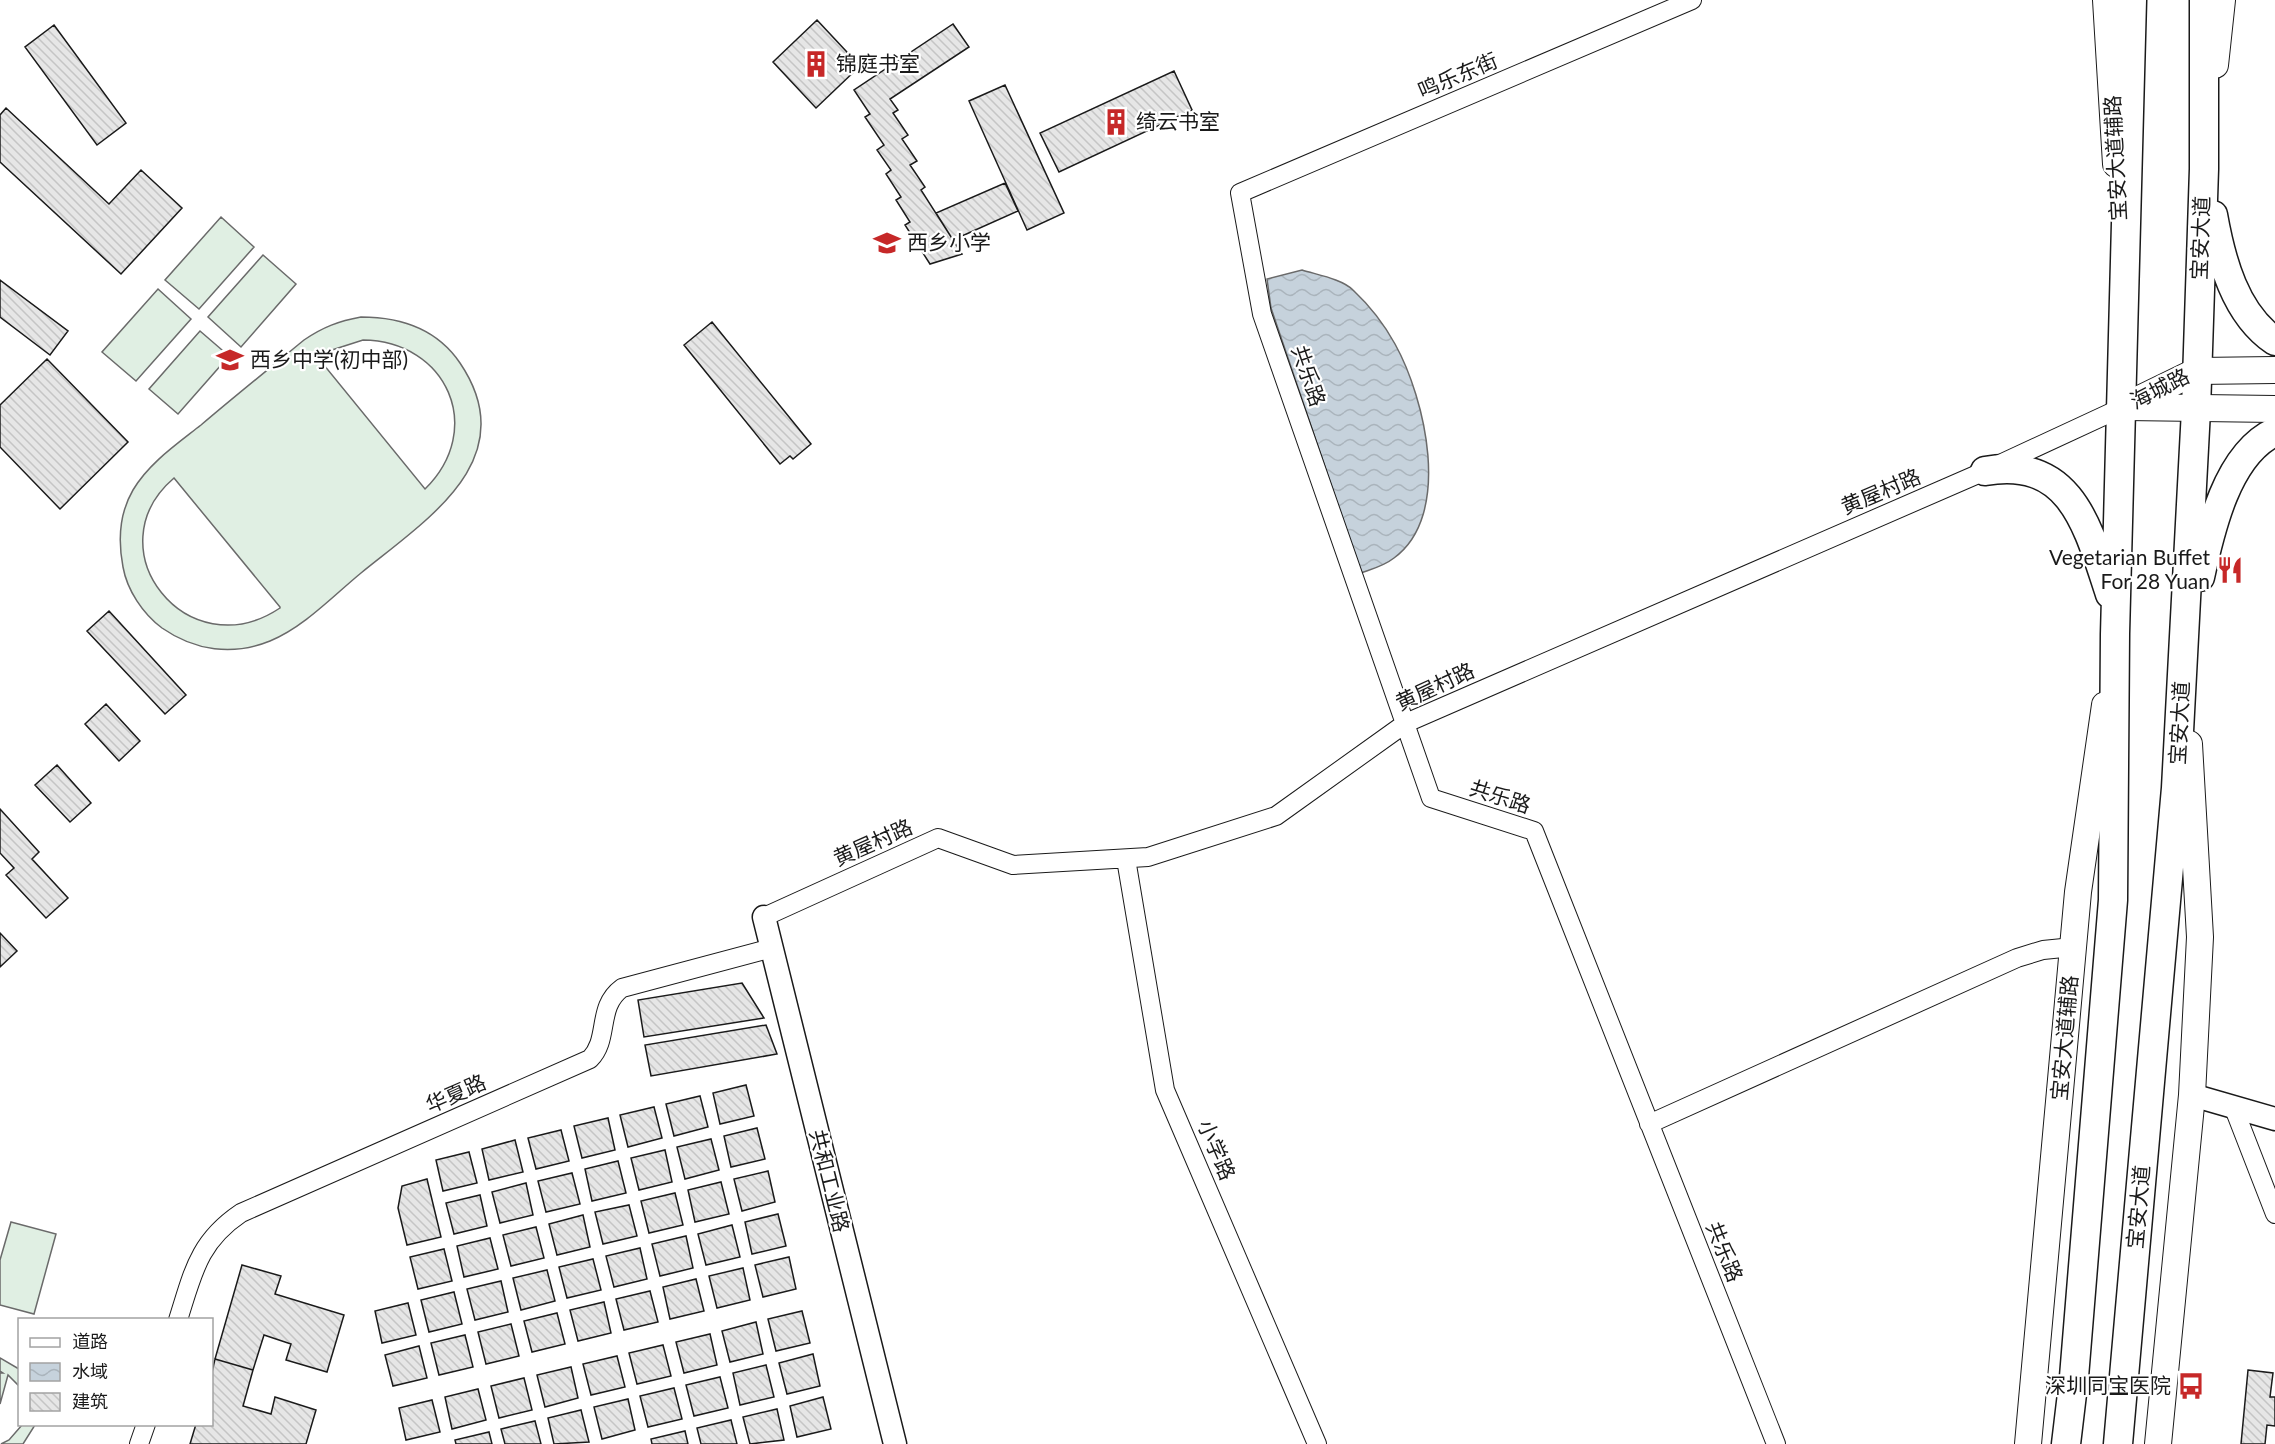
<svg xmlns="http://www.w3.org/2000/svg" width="2275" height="1444" viewBox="0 0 2275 1444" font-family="Lato,'Noto Sans SC',sans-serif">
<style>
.pitch{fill:#e0efe3;stroke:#6a6a6a;stroke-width:1.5;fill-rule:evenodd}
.water{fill:url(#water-waves);stroke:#6a6a6a;stroke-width:1.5}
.building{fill:url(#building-back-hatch);stroke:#1a1a1a;stroke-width:1.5}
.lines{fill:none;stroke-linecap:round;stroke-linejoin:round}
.minor-casing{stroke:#1a1a1a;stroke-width:20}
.tertiary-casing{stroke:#1a1a1a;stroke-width:25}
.secondary-casing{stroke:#1a1a1a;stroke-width:28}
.primary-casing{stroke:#1a1a1a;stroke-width:31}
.minor{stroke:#fff;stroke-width:18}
.tertiary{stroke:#fff;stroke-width:22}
.secondary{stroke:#fff;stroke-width:26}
.primary{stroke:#fff;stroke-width:28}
.labels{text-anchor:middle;stroke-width:4.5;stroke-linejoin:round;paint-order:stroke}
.poi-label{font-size:21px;fill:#1a1a1a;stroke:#fff;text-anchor:start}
.street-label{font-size:21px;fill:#1a1a1a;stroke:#fff}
</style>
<defs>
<pattern id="water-waves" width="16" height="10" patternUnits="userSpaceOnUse" patternTransform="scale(1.5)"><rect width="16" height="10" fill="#c6d2dc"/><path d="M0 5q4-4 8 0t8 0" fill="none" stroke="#aab4bc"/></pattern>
<pattern id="building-back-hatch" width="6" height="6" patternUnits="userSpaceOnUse" patternTransform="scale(1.5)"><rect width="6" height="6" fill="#e6e6e6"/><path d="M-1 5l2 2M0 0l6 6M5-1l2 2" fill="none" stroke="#c5c5c5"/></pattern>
</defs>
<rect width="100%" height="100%" fill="#fff"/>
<path class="pitch" d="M221 217 254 247 199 309 165 280Z
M263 255 296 284 241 347 208 317Z
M158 289 191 319 136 381 102 352Z
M361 317C400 317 437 329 460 363 525 459 426 520 361 573 333 596 304 627 270 641 233 656 195 651 162 628 143 614 127 590 123 567 118 541 119 514 133 490 149 463 177 444 201 425 235 396 270 368 304 340 323 327 339 321 361 317ZM363 340C447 341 486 429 425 489L319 359 332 350ZM174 478 280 607V608C187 670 92 548 174 478Z
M200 331 229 356 178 414 149 389Z
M11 1222 56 1234 34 1314 0 1305V1260Z
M0 1358 19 1369 20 1387 8 1375 0 1404V1373H3L0 1371Z
M22 1425H35L23 1444H1L9 1440Z"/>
<path class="water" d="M1302 270C1318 275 1342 279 1353 290 1370 306 1384 324 1395 344 1425 398 1453 515 1394 558 1384 566 1372 569 1361 573L1271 308 1267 279Z"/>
<path class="building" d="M817 20 860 66 816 108 773 62Z
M953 24 969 47 890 99 898 110 893 113 908 135 902 139 917 161 910 165 925 187 921 190 962 254 930 264 905 225 910 222 896 200 901 197 886 174 891 170 877 150 884 145 865 117 870 114 854 90Z
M54 25 126 123 97 145 25 47Z
M1174 71 1192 110 1059 172 1040 133Z
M1005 85 1064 213 1027 230 969 101Z
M6 108 109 204 141 170 182 208 121 274 0 162V115Z
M1005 183 1018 211 953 240 936 213Z
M0 280 68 331 50 355 0 317Z
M712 322 811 444 793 459 790 456 780 464 684 345Z
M47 359 128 442 60 509 0 447V405Z
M109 611 186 695 165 714 87 631Z
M106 704 140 741 119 761 85 724Z
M57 765 91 803 70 822 35 785Z
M0 809 39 852 32 859 68 898 46 918 6 875 14 868 0 853Z
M0 933 17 951 0 967Z
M742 983 764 1018 644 1037 638 1000Z
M766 1025 777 1054 651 1076 645 1045Z
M746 1085 754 1116 720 1124 713 1093Z
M700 1096 708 1127 674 1136 666 1104Z
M654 1107 662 1138 628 1147 620 1115Z
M608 1118 615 1150 582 1158 574 1126Z
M757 1128 765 1159 731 1167 724 1136Z
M561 1130 569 1161 536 1169 528 1138Z
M711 1139 719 1170 685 1179 677 1147Z
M515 1140 523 1172 489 1180 482 1149Z
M665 1150 672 1182 639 1190 631 1158Z
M469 1152 477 1183 443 1191 436 1160Z
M618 1161 626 1193 592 1201 585 1169Z
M768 1171 775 1202 742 1211 734 1179Z
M572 1173 580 1204 546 1212 538 1181Z
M427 1179 441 1237 407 1245 398 1208 402 1186Z
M721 1182 729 1214 695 1222 688 1190Z
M526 1183 533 1215 500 1223 492 1192Z
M675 1193 683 1225 649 1233 641 1201Z
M480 1195 487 1226 454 1234 446 1203Z
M629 1205 637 1236 603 1244 595 1212Z
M778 1214 786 1246 752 1254 745 1222Z
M583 1215 590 1247 557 1255 549 1224Z
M732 1225 740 1257 706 1265 698 1234Z
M536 1227 544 1258 511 1266 503 1235Z
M686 1236 693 1268 660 1276 652 1244Z
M490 1238 498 1269 464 1277 457 1246Z
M640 1248 647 1279 614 1287 606 1256Z
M444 1249 452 1281 418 1289 410 1257Z
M789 1257 796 1289 763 1297 755 1265Z
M593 1259 601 1290 567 1298 559 1267Z
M242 1265 281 1276 275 1294 344 1315 327 1372 286 1360 291 1344 264 1335 253 1370 215 1359Z
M743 1268 750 1300 717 1308 709 1276Z
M547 1270 555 1301 521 1310 513 1278Z
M696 1279 704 1311 670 1319 663 1287Z
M501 1281 508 1312 475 1320 467 1289Z
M650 1291 658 1322 624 1330 616 1299Z
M454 1292 462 1324 429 1332 421 1300Z
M604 1302 611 1333 578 1341 570 1310Z
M408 1303 416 1335 382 1343 375 1311Z
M802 1311 810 1343 776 1351 768 1319Z
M557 1313 565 1344 532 1352 524 1321Z
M756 1322 763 1354 730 1362 722 1331Z
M511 1324 519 1356 486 1364 478 1332Z
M710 1334 717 1365 684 1373 676 1342Z
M465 1335 473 1367 439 1375 431 1343Z
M663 1345 671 1376 637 1384 629 1353Z
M419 1346 427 1378 393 1386 385 1355Z
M813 1354 820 1386 787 1394 779 1363Z
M617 1356 625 1387 591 1395 583 1364Z
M215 1359 253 1370 243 1406 271 1414 275 1397 316 1410 306 1444H190L196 1424H212V1372Z
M766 1365 774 1397 740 1405 733 1373Z
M571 1367 578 1398 545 1407 537 1375Z
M2248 1370 2273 1373 2270 1397H2275V1426L2267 1425 2265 1444H2241Z
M720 1377 728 1408 694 1416 686 1385Z
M524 1378 532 1410 499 1418 491 1386Z
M674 1388 682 1419 648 1427 640 1396Z
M478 1389 486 1420 452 1429 445 1397Z
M823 1397 831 1429 797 1437 790 1406Z
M628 1399 635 1430 602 1439 594 1407Z
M432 1400 440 1432 406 1440 399 1408Z
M777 1409 784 1440 750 1444 743 1417Z
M581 1410 589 1442 554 1444 548 1418Z
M731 1420 737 1444H701L697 1428Z
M535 1421 541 1444H505L501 1429Z
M685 1431 688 1444H652L651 1439Z
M489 1432 492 1444H456L455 1440Z"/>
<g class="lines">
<defs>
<path id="minor" d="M1692 0 1240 193 1262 314 1431 798 1534 831 1776 1444
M1126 859 1165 1090 1317 1444
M764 917 938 838 1013 865 1148 857 1276 816 1406 723 1985 471 2123 407
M2233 1106 2275 1214
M1649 1124 2017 958 2043 950 2073 947
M178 1320C193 1273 198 1242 241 1213L590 1059C610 1039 596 1007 622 988L772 948
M139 1444 146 1424"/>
<path id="tertiary" d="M764 917 895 1444
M2192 1095 2275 1119"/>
<path id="secondary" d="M2106 0 2116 164
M2215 65 2222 0
M2123 407 2197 371 2275 370
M2126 407 2275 409
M2028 1444 2078 892 2105 705
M2158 1444 2192 1095 2200 937 2189 744"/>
<path id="primary" d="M2213 215C2221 260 2235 314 2275 341
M1985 471C2072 456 2088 528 2110 594
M2200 577C2210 531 2227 454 2275 432
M2066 1444 2074 1377 2113 900 2115 634 2132 0
M2118 1444 2176 788 2196 410 2204 169V0"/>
</defs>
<use href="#minor" class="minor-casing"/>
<use href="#tertiary" class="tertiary-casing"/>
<use href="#secondary" class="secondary-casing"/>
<use href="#primary" class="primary-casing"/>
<use href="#minor" class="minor"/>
<use href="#tertiary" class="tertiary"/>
<use href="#secondary" class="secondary"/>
<use href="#primary" class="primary"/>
</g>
<defs>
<symbol id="building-bare" viewBox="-9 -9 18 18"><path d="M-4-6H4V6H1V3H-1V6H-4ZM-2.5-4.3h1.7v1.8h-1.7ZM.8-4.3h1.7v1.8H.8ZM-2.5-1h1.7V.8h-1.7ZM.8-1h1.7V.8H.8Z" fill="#c62828" stroke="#fff" stroke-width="2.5" paint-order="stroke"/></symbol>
<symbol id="school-bare" viewBox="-9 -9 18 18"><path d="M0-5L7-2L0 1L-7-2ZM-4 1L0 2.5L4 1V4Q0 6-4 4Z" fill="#c62828" stroke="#fff" stroke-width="2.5" paint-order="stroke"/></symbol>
<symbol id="restaurant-bare" viewBox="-9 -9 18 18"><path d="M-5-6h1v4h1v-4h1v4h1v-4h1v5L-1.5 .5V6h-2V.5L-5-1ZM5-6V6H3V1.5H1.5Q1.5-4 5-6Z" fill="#c62828" stroke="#fff" stroke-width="2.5" paint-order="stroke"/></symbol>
<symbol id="bus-bare" viewBox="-9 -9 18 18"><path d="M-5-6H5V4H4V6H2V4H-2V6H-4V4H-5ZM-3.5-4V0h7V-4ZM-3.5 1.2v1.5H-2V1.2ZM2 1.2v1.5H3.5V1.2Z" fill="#c62828" stroke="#fff" stroke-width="2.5" paint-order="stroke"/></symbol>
</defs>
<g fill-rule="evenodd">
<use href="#building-bare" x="797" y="45" width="38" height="38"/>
<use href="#building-bare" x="1097" y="103" width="38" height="38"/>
<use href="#school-bare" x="868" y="224" width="38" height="38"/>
<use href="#school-bare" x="211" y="341" width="38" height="38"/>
<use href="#restaurant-bare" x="2211" y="551" width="38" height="38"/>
<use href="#bus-bare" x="2172" y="1367" width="38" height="38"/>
</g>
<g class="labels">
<g class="poi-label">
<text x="836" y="71">锦庭书室</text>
<text x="1136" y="129">绮云书室</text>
<text x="907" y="250">西乡小学</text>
<text x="250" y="367">西乡中学(初中部)</text>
<text x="2210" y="565" text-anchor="end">Vegetarian Buffet<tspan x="2210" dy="24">For 28 Yuan</tspan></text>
<text x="2171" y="1393" text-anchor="end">深圳同宝医院</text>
</g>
<g class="street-label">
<text transform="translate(1458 76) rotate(-23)" y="7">鸣乐东街</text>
<text transform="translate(2116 158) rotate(-93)" y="7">宝安大道辅路</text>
<text transform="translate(2201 238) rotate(-88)" y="7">宝安大道</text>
<text transform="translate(1308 376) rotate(71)" y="7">共乐路</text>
<text transform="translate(2160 389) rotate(-27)" y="7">海城路</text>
<text transform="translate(1881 492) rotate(-23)" y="7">黄屋村路</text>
<text transform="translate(1435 687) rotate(-25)" y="7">黄屋村路</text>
<text transform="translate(2180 723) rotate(-87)" y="7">宝安大道</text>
<text transform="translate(1500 797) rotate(18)" y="7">共乐路</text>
<text transform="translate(873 843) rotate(-24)" y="7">黄屋村路</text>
<text transform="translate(2065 1038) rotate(-85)" y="7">宝安大道辅路</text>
<text transform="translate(456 1094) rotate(-24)" y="7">华夏路</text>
<text transform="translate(1216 1150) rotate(67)" y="7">小学路</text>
<text transform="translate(829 1181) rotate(76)" y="7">共和工业路</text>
<text transform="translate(2139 1207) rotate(-85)" y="7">宝安大道</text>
<text transform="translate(1724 1252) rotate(68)" y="7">共乐路</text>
</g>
</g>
<rect x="18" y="1318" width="195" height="108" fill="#ffffff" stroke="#a3a3a3" stroke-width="1.5"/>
<rect x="30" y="1338" width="30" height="9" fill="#ffffff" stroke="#a3a3a3" stroke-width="1.5"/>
<text x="72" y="1348" font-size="18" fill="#1a1a1a">道路</text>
<rect x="30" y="1363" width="30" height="18" fill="url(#water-waves)" stroke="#a3a3a3" stroke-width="1.5"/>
<text x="72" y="1378" font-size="18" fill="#1a1a1a">水域</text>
<rect x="30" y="1393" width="30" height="18" fill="url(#building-back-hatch)" stroke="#a3a3a3" stroke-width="1.5"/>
<text x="72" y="1408" font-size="18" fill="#1a1a1a">建筑</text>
</svg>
